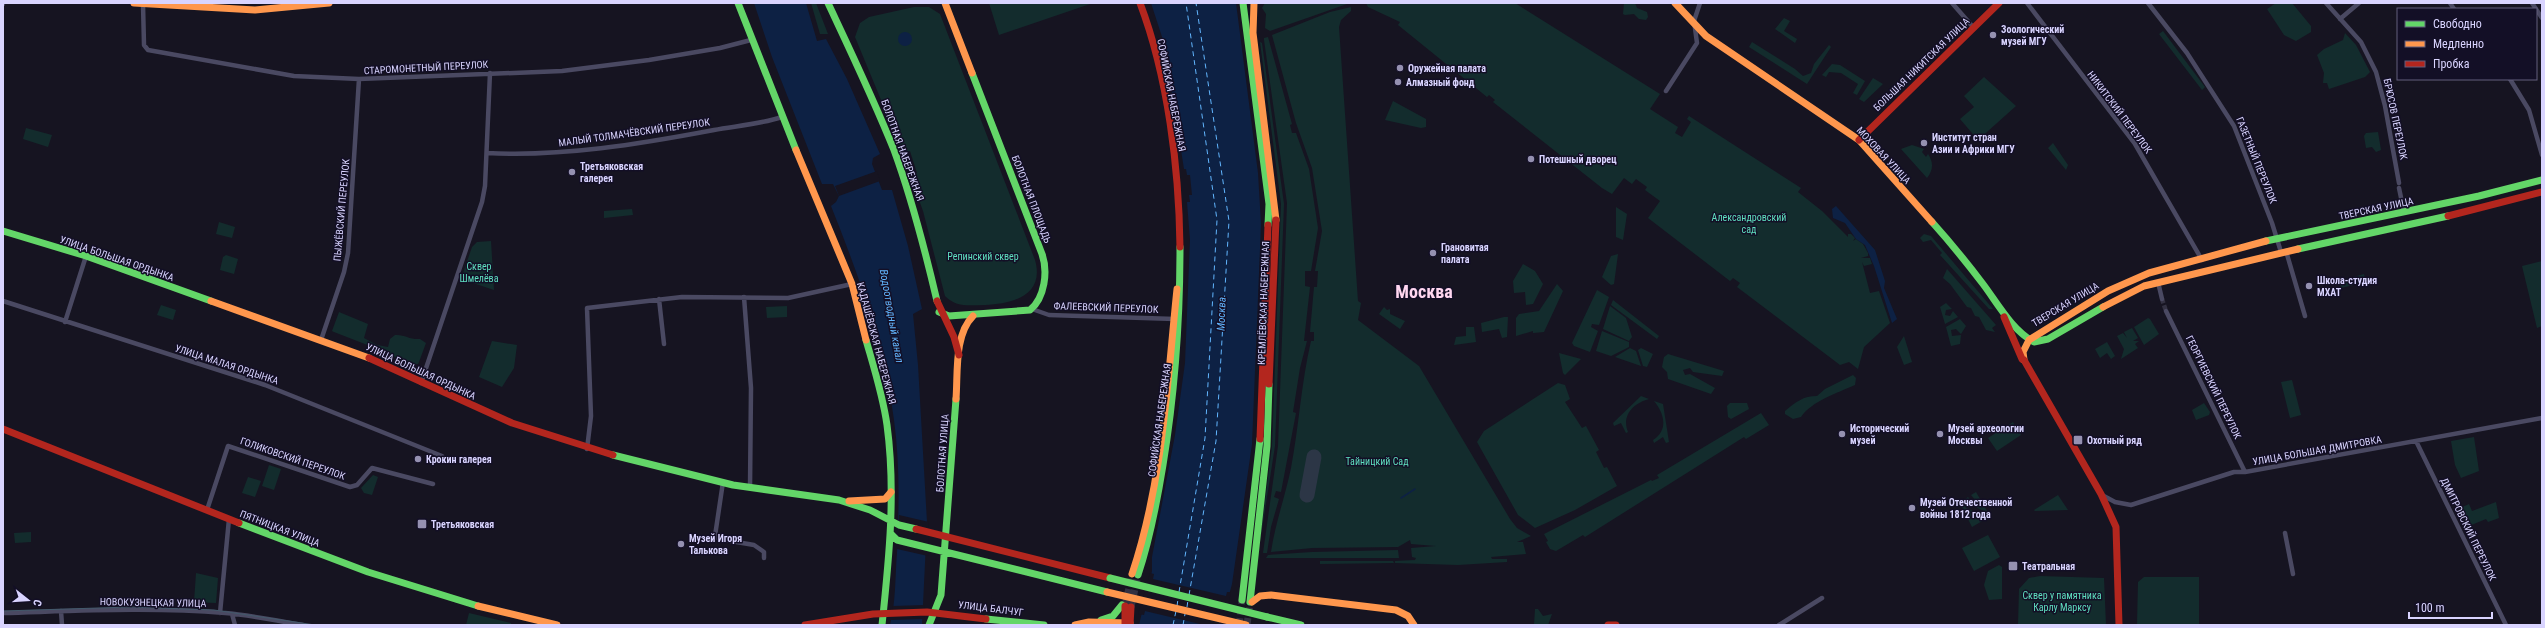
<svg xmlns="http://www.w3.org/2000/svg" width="2545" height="628" viewBox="0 0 2545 628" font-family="'Roboto Condensed',sans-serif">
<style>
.green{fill:#132c2d}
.water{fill:#0d2144}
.pier{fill:#161421}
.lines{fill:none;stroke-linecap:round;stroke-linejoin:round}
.stream{stroke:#0d2144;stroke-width:1.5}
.ferry{stroke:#62b6ff;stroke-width:1;stroke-dasharray:5 4;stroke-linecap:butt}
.taxiway{stroke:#2c3646;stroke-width:15}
.street-tunnel{stroke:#333142;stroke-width:4.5;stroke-dasharray:4.5 2;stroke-linecap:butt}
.secondary-tunnel{stroke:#333142;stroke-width:7;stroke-dasharray:7 3.5;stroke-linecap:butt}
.primary-tunnel{stroke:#333142;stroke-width:7;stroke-dasharray:7 3.5;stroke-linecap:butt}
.street{stroke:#4a4962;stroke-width:4.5}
.fast{stroke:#63d668;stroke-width:7}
.slow{stroke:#ff974d;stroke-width:7}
.jam{stroke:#b3261e;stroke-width:7}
.tram{stroke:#43596b;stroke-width:1}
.fast-bridge{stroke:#63d668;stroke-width:7}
.slow-bridge{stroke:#ff974d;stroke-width:7}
.poi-dot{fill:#9591b1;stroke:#130f26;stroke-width:1.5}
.labels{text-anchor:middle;stroke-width:3;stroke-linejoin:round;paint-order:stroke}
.poi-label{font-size:10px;font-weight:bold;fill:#d9d4ff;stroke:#130f26;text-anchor:start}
.street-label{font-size:10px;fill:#d9d4ff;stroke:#130f26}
.park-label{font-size:10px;fill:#5fe0c0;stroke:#130f26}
.water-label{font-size:11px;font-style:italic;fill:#62b6ff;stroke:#130f26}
.town-label{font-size:18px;font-weight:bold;fill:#ffd6f0;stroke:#130f26}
</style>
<rect width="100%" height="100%" fill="#161421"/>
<path class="green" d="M811 3H816L828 34H820Z
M989 3H1093L999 35Z
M1265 3H1347V4L1270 31 1265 28 1266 14 1262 8Z
M1366 3H1515L1526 10 1660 94 1650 109 1678 127 1675 133 1682 137 1691 122 1687 119 1689 116 1801 188 1798 192 1822 211 1848 237V234H1851L1855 238 1853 241 1856 239 1863 244 1868 253V256L1861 258H1870L1872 264 1864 266 1862 262 1870 293 1879 291 1890 323 1864 347 1858 369 1849 362 1840 365 1737 287 1740 283 1733 278 1730 281 1648 218 1660 201 1645 190 1647 187 1636 179 1632 184 1624 178 1612 194 1602 188 1493 102 1495 100 1489 95 1487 97 1398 25 1400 22 1368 7Z
M1624 3H1635L1637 8 1647 12 1648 17 1646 20 1639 19 1634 14 1625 15 1623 14Z
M2276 3H2292L2311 26V32L2296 41 2284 35 2267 9Z
M914 7H929L940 14 1035 260C1045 295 1013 304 985 305 969 305 957 308 945 296L923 211 910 175 917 173 910 151 903 153 855 37 860 23 869 17Z
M1351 7V11L1341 20 1339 27 1358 301 1361 303 1358 320 1419 366 1510 519 1517 528 1531 536 1517 542H1523L1526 554 1491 557 1492 559H1507V562L1458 565 1395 563V561L1415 560 1416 558 1412 557 1411 548 1436 546 1411 544 1410 540 1398 547 1312 548 1271 552C1275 524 1285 497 1291 468 1299 426 1301 384 1311 341H1314V332H1310L1314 287H1317L1318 271H1315L1322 231 1312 168 1296 123 1272 35 1330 12Z
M1784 18 1790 21 1784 31 1797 39 1795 43 1775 29Z
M2163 31 2205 87 2202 90 2159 34Z
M2345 33 2356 45 2370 72 2365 77 2329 89 2327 83H2323L2324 73 2317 55 2324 49 2343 40Z
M1268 37 1292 124 1290 125 1292 133H1296L1309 169 1318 228 1311 271H1305V286L1310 287 1304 341H1307L1300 368 1293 412 1296 413 1281 492 1276 491 1274 497 1279 499 1271 527 1267 553H1263L1278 446 1287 203 1264 40V38Z
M1260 42 1262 43 1284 204 1275 446 1259 548 1272 446 1281 204Z
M1752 42 1795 69 1803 76 1811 73 1814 64 1829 45 1831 47 1807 84 1749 47Z
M1832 64 1840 65 1865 81 1857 95 1853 93 1858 84 1841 73 1829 72 1826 77 1822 75Z
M1984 77 2016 106 1978 140 1960 119 1974 107 1964 96Z
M1873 78 1883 84 1864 102 1859 99Z
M1393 101 1426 119V127L1421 128 1385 120Z
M26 128 52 135 48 147 23 139Z
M2378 132 2381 150 2376 152 2372 147 2366 148 2364 136 2366 133Z
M2053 143 2068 165 2066 170 2048 148Z
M1912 145 1924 149 1922 152 1926 157 1928 154C1934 163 1933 170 1927 178L1901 149Z
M1616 207 1627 214 1623 240 1616 237Z
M632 209 633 215 604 218V211Z
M219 222 235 227 232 238 216 234Z
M1924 234 1931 236 1993 309H1989L1940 255 1942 253 1931 240 1923 242 1920 238Z
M491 241 494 290 461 279 472 247 477 242Z
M1618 254 1614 284 1611 285 1602 277 1611 256Z
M226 255 238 259 234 274 220 270 223 257Z
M2542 261V326L2537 328 2522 266Z
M1523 264 1535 271 1543 284 1533 304 1526 305 1525 292 1514 293 1513 281Z
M1947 269 1996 325 1992 328 1995 332 1986 330 1979 317 1975 316 1971 308 1967 307 1950 284 1943 278Z
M2364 274 2366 282 2341 288 2339 281Z
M1557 284 1563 291 1544 332 1533 333V331L1516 336V318L1519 314 1539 311Z
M1597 290 1609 297 1599 325 1592 324 1591 327 1598 331 1590 352 1574 346 1572 343Z
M1613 300 1659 336 1657 339 1611 305Z
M1946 303 1952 309 1946 310 1945 315 1950 316 1953 311 1958 317 1945 324 1940 307Z
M161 305 176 310 173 320 157 315Z
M787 306V317L767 318 766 307Z
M1610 306 1626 318 1632 337 1629 341 1603 329Z
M1384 307 1387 310 1390 309V314L1405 321 1400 329 1379 314Z
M339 312 368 324 364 338 377 345 388 347 390 339 395 335C404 334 410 340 420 339L426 343 419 362 418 364H409L388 353 334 332 332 331Z
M1504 317H1508L1507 337 1502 338 1499 329 1482 332 1481 323Z
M2148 318 2150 319 2159 334 2144 345 2134 327Z
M1960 319 1966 326 1961 334 1956 329 1951 330 1952 336 1961 335 1960 344 1951 346 1946 327Z
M1466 327H1474L1476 342 1454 345 1456 337 1466 336Z
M2132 328 2138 338 2133 341H2139L2135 344 2138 348 2121 359 2124 349 2117 336 2123 333 2127 338 2124 332Z
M1602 331 1629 342V347L1611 356 1596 351Z
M1904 336 1912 362 1904 365 1897 347Z
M492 341 517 345 514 368 502 387 479 377Z
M2107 342 2115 356 2111 359 2107 353 2100 358 2095 349Z
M1630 348 1636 351 1641 366 1615 357Z
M1641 348 1653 354 1647 367 1643 366 1638 350Z
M1559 353 1581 359 1565 375 1563 373Z
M1668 354 1724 371 1722 376 1693 372 1690 368 1683 370 1685 375 1690 374 1715 388 1711 394 1668 379 1667 372 1662 367 1664 357Z
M1853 375 1856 378 1855 385C1837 393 1812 401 1801 417L1793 419 1785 414V411C1796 402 1803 396 1817 396L1825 389Z
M2292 380 2301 415 2290 418 2281 382Z
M1558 383 1565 385 1570 399 1565 402 1582 428 1586 426 1599 450 1596 452 1604 468 1607 467 1617 486 1575 510 1535 528 1518 515 1477 442 1484 431Z
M1641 396 1649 399C1634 403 1621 415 1628 432L1626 433 1621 423 1614 426 1613 423Z
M1654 401 1663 404 1669 442 1666 443 1663 437 1654 443 1653 440C1669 430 1664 413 1654 401Z
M1730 403H1747L1749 409 1731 419 1728 417 1727 406Z
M2204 403 2210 412 2209 415 2196 420 2192 410Z
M1761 413 1769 425 1746 439 1744 437 1585 537 1583 535 1556 551 1550 549 1546 542 1548 541 1544 534 1651 480 1652 481 1659 478 1657 475Z
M2013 422 2021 435 1997 451 1988 438Z
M2474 437 2479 471 2461 478 2455 465 2451 441Z
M269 465 281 469 274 490 262 486Z
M373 475 378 477 372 495 364 493 361 488Z
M248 477 261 481 255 497 242 493Z
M1976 492 1990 516C1985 511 1977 508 1971 504L1965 507 1981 515 1984 520 1972 527 1960 503 1968 497 1973 504 1977 502 1971 495Z
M2058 495 2068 510 2035 511 2034 510Z
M2496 502 2499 518 2488 522 2486 519 2464 528 2456 510 2469 504 2472 511Z
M31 532V542L15 543 14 533Z
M1988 535 2000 557 1974 571 1962 548Z
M1398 550 1399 558H1266L1268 555 1312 552Z
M1320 561H1393L1394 563 1320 564Z
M1999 565 2002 567V599L1989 600 1984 585 1988 571Z
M196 573 218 578 216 603 194 602Z
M2040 576 2104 578 2106 625H2018L2019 589 2029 578Z
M2144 577H2199V625H2137L2138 582Z
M1535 609H1538L1543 616 1552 614 1548 625H1534Z
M469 613 511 623V625H466Z"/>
<path class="water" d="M754 3H806L817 41 826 39 847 79 880 154 873 158 872 164 882 190H892L908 246 922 309 913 314 918 365 927 522 922 625H890C896 602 895 577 897 553 899 509 900 464 894 420 885 346 858 274 831 206L836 202 839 196 833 184H822L772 57Z
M1151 3H1236L1258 173 1261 224 1252 444 1232 584 1221 625H1139L1152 571V557L1175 435 1185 363 1190 240 1187 202H1190L1189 195H1192L1190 175H1187L1186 169H1184L1164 43Z
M898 39a7 7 0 1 1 14 0a7 7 0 1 1-14 0Z
M1836 206 1875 250 1885 281 1884 288 1897 319 1892 323 1874 266 1865 245 1856 239 1845 223 1833 218 1832 209Z"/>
<path class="pier" d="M877 171 880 181 839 196 835 186Z
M899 515 929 522 928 556 897 549Z
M1150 573 1154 574 1153 579 1226 596 1227 592H1231L1224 625H1204L1145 611 1144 615 1138 614Z
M925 605 924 619 891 620 893 606Z"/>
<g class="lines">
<path class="stream" d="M1401 498 1415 489"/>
<path class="ferry" d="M1179 592 1205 438 1217 220 1186 3
M1189 595 1216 441 1229 221 1196 3
M1177 606 1178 599
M1187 607 1188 600
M1173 625 1176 611
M1183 625 1185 614"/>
<path class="taxiway" d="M1307 495 1314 457"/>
<path class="street-tunnel" d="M2162 299 2166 311"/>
<path class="secondary-tunnel" d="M1125 606 1132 574
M1131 607 1138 575
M1239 625 1242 600"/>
<path class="primary-tunnel" d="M1247 625 1250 602"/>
<path class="street" d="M1952 3 1973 27
M2027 3 2135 144 2202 260
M2148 3 2187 53 2234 126 2272 223 2281 252
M2326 3 2361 42 2376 72 2385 106 2399 183
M2450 3 2454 9
M2532 3 2542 18
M3 4V3
M143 4 144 45 148 50 294 76 359 79 562 71 649 60 720 48 751 40
M2340 19 2359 3
M2510 79 2529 110 2542 155
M1666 91 1697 43 1694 21 1700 3
M487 153C562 157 640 144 714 130 736 126 761 124 782 117
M2399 188 2404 212
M2286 251 2305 316
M2158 282 2162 299
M744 297 751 388 750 488
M659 299 664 344
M3 301 265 385 442 456
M1032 309 1049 315 1175 319
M2166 311 2245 472
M65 322 86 256
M321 340 344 272 348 253 359 79
M421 383 482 202 485 186 490 73
M2416 441 2506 625
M587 449 591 416 587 308 682 297 788 298 852 284
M723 482 715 536 719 539 754 545 764 552V558
M2102 495 2115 502 2131 505 2234 472H2245L2542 418
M207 510 228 446 350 487 357 485 372 468 433 484
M2285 533 2293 574
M61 611 62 625
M3 613C77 611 151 607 225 613 251 615 277 621 303 625
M220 613 229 519
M232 614 235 625
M1779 625 1822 598"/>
<path class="fast" d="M738 3 796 150
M828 3C851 52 874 100 894 150 912 199 925 250 937 301
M1243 3 1269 204 1268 225
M1932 222C1950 242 1967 263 1983 284 1998 304 2012 330 2034 342L2048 339 2103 307
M3 231 86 256 211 301
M2266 241 2479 196 2542 180
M2298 249 2448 216
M939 312 949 316 1030 310C1045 298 1048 271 1042 254L972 73
M866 340C874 368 883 396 887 425 896 492 889 559 882 625
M613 455 733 485 839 500 870 510 899 525 916 529
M239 523 368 572 478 606
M891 534 897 540 1107 592
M1138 575C1150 539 1157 502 1163 465 1175 392 1180 320 1180 247
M1242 600 1260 439
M1250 602 1267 446 1269 384
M1267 617 1301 625
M986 619 1044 625
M1101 620 1113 616 1122 605
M929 625 941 595 956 399"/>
<path class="slow" d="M134 3 255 10 329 3
M945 3 972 73
M1254 3 1253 33 1276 220
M1675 3 1706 36 1859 140 1932 222
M796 150 852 284 866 340
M211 301 369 358
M2103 307 2144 286 2298 249
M2024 360 2023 352 2029 340 2108 291 2149 273 2266 241
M956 399C958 373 954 335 973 316
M849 501 885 499 891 492
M1132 574C1163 482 1167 384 1177 289
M1252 602 1260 596 1271 595 1396 610 1408 616 1414 625
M478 606 557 625
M1075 625 1089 622 1130 623"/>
<path class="jam" d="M1140 3C1168 77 1179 168 1180 247
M1859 140 1999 3
M2448 216 2542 192
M937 301 954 337 959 355
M2004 317 2022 359
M369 358 512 423 613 455
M2024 360 2101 494 2116 527 2119 625
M1269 384 1276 220
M3 429 239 523
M1260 439 1268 225
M916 529 1110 578
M1125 606V625
M805 625 873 614 927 612 986 619
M1130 625 1131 607
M1608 625H1616"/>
<path class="tram" d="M3 611 130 607 214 610 315 625"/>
<path class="fast-bridge" d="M1110 578 1267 617"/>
<path class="slow-bridge" d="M1107 592 1246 625"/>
</g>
<g class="poi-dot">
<circle cx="1993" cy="35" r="4"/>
<circle cx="1400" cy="68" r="4"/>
<circle cx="1398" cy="82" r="4"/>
<circle cx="1924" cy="143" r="4"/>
<circle cx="1531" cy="159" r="4"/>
<circle cx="572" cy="172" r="4"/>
<circle cx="1433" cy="253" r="4"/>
<circle cx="2309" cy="286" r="4"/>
<circle cx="1842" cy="434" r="4"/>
<circle cx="1940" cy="434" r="4"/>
<rect x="2073" y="435" width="10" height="10" rx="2"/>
<circle cx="418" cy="459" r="4"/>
<circle cx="1912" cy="508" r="4"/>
<rect x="417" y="519" width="10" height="10" rx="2"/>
<circle cx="681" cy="544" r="4"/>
<rect x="2008" y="561" width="10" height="10" rx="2"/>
</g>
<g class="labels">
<g class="poi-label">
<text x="2001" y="33">Зоологический<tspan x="2001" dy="12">музей МГУ</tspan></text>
<text x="1408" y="72">Оружейная палата</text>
<text x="1406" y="86">Алмазный фонд</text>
<text x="1932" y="141">Институт стран<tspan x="1932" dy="12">Азии и Африки МГУ</tspan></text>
<text x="1539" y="163">Потешный дворец</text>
<text x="580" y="170">Третьяковская<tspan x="580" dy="12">галерея</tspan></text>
<text x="1441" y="251">Грановитая<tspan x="1441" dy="12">палата</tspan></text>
<text x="2317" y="284">Школа-студия<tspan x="2317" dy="12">МХАТ</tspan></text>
<text x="1850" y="432">Исторический<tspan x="1850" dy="12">музей</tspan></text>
<text x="1948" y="432">Музей археологии<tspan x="1948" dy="12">Москвы</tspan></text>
<text x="2087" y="444">Охотный ряд</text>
<text x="426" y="463">Крокин галерея</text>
<text x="1920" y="506">Музей Отечественной<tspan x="1920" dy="12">войны 1812 года</tspan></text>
<text x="431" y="528">Третьяковская</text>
<text x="689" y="542">Музей Игоря<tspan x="689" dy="12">Талькова</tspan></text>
<text x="2022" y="570">Театральная</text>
</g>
<g class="street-label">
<text transform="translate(1921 64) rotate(-44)" y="4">БОЛЬШАЯ НИКИТСКАЯ УЛИЦА</text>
<text transform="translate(426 67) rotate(-3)" y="4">СТАРОМОНЕТНЫЙ ПЕРЕУЛОК</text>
<text transform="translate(1172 95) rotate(79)" y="4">СОФИЙСКАЯ НАБЕРЕЖНАЯ</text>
<text transform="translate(2120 112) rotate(53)" y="4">НИКИТСКИЙ ПЕРЕУЛОК</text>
<text transform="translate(2396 119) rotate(78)" y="4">БРЮСОВ ПЕРЕУЛОК</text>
<text transform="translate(634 132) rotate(-8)" y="4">МАЛЫЙ ТОЛМАЧЁВСКИЙ ПЕРЕУЛОК</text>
<text transform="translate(903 150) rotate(70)" y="4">БОЛОТНАЯ НАБЕРЕЖНАЯ</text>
<text transform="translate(1884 155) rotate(47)" y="4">МОХОВАЯ УЛИЦА</text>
<text transform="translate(2257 160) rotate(68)" y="4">ГАЗЕТНЫЙ ПЕРЕУЛОК</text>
<text transform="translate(1032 199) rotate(69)" y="4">БОЛОТНАЯ ПЛОЩАДЬ</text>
<text transform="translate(2376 208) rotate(-12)" y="4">ТВЕРСКАЯ УЛИЦА</text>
<text transform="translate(341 210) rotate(-85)" y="4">ПЫЖЁВСКИЙ ПЕРЕУЛОК</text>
<text transform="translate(117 258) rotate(19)" y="4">УЛИЦА БОЛЬШАЯ ОРДЫНКА</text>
<text transform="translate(1263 303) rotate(-88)" y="4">КРЕМЛЁВСКАЯ НАБЕРЕЖНАЯ</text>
<text transform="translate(2065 304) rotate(-31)" y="4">ТВЕРСКАЯ УЛИЦА</text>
<text transform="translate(1106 307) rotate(2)" y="4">ФАЛЕЕВСКИЙ ПЕРЕУЛОК</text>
<text transform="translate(877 343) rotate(75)" y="4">КАДАШЁВСКАЯ НАБЕРЕЖНАЯ</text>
<text transform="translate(227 364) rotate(18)" y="4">УЛИЦА МАЛАЯ ОРДЫНКА</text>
<text transform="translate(421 371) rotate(25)" y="4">УЛИЦА БОЛЬШАЯ ОРДЫНКА</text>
<text transform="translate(2214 387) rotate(64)" y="4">ГЕОРГИЕВСКИЙ ПЕРЕУЛОК</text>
<text transform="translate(1159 420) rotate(-82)" y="4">СОФИЙСКАЯ НАБЕРЕЖНАЯ</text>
<text transform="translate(2317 450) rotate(-10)" y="4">УЛИЦА БОЛЬШАЯ ДМИТРОВКА</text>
<text transform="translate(942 453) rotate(-86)" y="4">БОЛОТНАЯ УЛИЦА</text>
<text transform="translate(293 458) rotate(19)" y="4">ГОЛИКОВСКИЙ ПЕРЕУЛОК</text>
<text transform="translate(280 528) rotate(21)" y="4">ПЯТНИЦКАЯ УЛИЦА</text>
<text transform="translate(2469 529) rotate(64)" y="4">ДМИТРОВСКИЙ ПЕРЕУЛОК</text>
<text transform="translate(153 602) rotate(1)" y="4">НОВОКУЗНЕЦКАЯ УЛИЦА</text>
<text transform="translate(991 608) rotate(7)" y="4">УЛИЦА БАЛЧУГ</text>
</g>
<g class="park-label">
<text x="1749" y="221">Александровский<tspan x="1749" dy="12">сад</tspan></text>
<text x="983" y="260">Репинский сквер</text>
<text x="479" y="270">Сквер<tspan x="479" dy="12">Шмелёва</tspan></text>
<text x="1377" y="465">Тайницкий Сад</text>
<text x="2062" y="599">Сквер у памятника<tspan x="2062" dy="12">Карлу Марксу</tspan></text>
</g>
<g class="water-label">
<text transform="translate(1221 314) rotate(-88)" y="4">Москва</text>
<text transform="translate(892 316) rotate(80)" y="4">Водоотводный канал</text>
</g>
<g class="town-label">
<text x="1424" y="298">Москва</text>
</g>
</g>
<rect width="2545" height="628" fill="none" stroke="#d9d4ff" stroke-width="8"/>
<rect x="2397" y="8" width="140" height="72" fill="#130f26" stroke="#625e7d"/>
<rect x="2405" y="21" width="20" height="6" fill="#63d668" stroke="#625e7d"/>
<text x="2433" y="28" font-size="12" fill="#d9d4ff">Свободно</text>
<rect x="2405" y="41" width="20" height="6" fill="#ff974d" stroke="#625e7d"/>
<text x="2433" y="48" font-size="12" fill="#d9d4ff">Медленно</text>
<rect x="2405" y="61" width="20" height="6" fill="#b3261e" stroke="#625e7d"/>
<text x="2433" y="68" font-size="12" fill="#d9d4ff">Пробка</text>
<g transform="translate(28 600) rotate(107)" stroke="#130f26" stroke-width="3" paint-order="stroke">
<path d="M0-3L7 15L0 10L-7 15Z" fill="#d9d4ff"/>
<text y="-6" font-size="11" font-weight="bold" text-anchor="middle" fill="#d9d4ff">С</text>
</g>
<path d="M2409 612v6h83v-6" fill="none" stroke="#d9d4ff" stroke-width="2"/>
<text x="2415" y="612" font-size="12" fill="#d9d4ff" stroke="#130f26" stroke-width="3" paint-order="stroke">100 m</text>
</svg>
